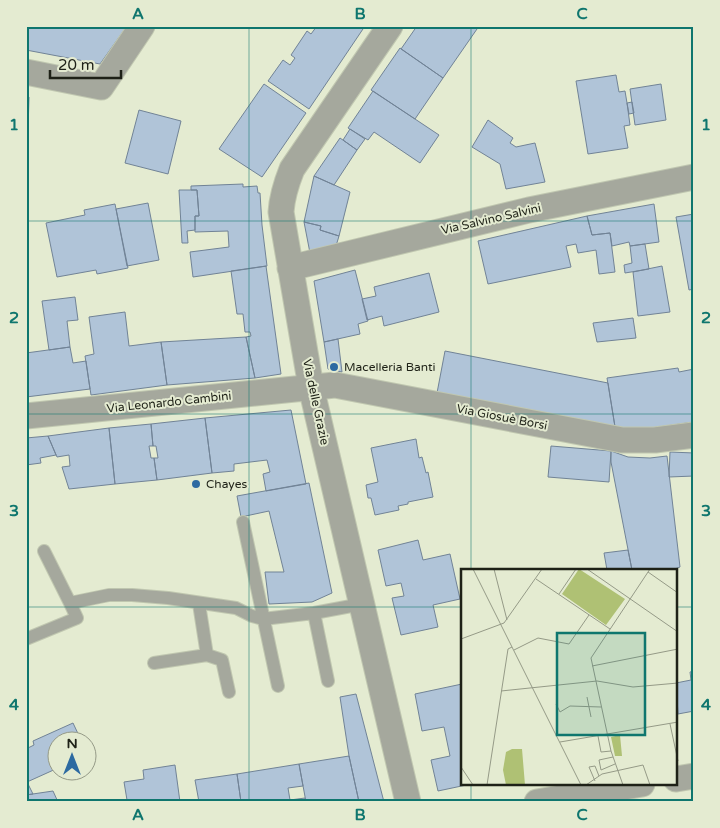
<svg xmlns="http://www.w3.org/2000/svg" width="720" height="828" viewBox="0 0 720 828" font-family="'Varela Round',sans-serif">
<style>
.building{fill:#b0c4d8;stroke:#718396}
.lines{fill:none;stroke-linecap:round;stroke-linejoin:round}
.lane-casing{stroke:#c0c7b0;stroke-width:14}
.street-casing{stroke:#c0c7b0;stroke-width:27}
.lane{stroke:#a5a89d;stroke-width:12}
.street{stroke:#a5a89d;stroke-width:25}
.grid{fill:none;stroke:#0f766e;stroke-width:1;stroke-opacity:0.55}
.poi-dot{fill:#2d6aa1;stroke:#e4ebd1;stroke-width:2}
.labels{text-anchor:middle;stroke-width:4;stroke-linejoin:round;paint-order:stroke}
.street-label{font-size:12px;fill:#1e2117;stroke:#e4ebd1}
.poi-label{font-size:12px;fill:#1e2117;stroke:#e4ebd1;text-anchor:start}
.inset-road{fill:none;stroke:#959a87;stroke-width:1}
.view{fill:#0f766e;fill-opacity:0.15;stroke:#0f766e;stroke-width:2.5}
.inset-edge{fill:none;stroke:#1e2117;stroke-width:2.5}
.neatline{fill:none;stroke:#0f766e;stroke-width:2}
.grid-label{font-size:16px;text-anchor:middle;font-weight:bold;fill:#0f766e}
</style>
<rect width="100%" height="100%" fill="#e4ebd1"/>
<path class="building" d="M26 26H127L100 64 26 50Z
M317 26H365L309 109 268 81 283 60 290 65 295 58 291 55 307 31 311 34Z
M417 26H474L477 29 443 78 401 49Z
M400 48 443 78 415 119 371 90Z
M616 75 619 92 625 91 627 103 630 125 624 126 628 148 588 154 576 81Z
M264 84 306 113 262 177 219 149Z
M661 84 666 120 635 125 630 89Z
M373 91 439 135 420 163 374 132 368 140 348 128Z
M26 97H29L28 131H26Z
M632 102 634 113 629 114 627 103Z
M139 110 181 121 168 174 125 163Z
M488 120 513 138 510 143 516 147 535 143 545 182 506 189 500 164 472 147Z
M350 129 365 139 357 150 343 140Z
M340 138 357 150 334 185 314 176Z
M314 176 350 192 339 236 320 230 321 226 304 222Z
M243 184V187L257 186 258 193H260L262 225 267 266 193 277 190 252 229 247 228 231 195 232V216H199L197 190H191V186Z
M179 190H197L199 216H195V230L187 231 188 243H182Z
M148 203 159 260 127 266 116 209Z
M115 204 128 268 97 274 96 270 57 277 46 223 85 215 84 210Z
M654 204 659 242 630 246 629 242 612 246 610 233 592 235 587 216Z
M694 214V289L689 290 676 217Z
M587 216 592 235 610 233 615 272 599 274 596 250 578 253 576 244 566 246 571 267 488 284 478 241Z
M304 222 321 226 320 230 339 236 336 246 310 253Z
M645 244 649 269 625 273 624 265 632 263 630 246Z
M266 266 281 374 255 378 246 337 251 336 250 332H245L243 314H237L231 271Z
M662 266 670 312 638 316 633 272Z
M355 270 368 321 358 324 360 334 324 342 314 281Z
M429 273 439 312 384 326 382 316 367 320 362 299 376 296 374 287Z
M75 297 78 320 67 321 70 347 49 350 42 301Z
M125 312 129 346 161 342 167 385 91 395 85 356 94 354 89 317Z
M633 318 636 338 597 342 593 323Z
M246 337 255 378 167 385 161 342Z
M338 339 342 372 328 369 324 342Z
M70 347 73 363 86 361 90 389 26 397V353Z
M445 351 608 383 616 433 437 393Z
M678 368 679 372 694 369V422L616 433 607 378Z
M291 410 306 484 266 491 263 474 270 472 267 460 234 464V471L212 473 205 418Z
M205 418 212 473 157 480 154 458H158L156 446H153L151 424Z
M151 424 153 446H149L151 458H154L157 480 115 484 109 428Z
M109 428 115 484 69 489 62 467 70 466 69 455 57 457 48 436Z
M48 436 56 455 40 458 41 463 26 465V438Z
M416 439 419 458 422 457 426 473 428 472 433 497 408 502V504L398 506 399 510 375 515 371 498H368L366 485 378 482 371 448Z
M551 446 611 451 609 482 548 477Z
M611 451 628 457 650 458 667 456 680 567 672 570H632L611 462Z
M670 452 694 453V476L669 477Z
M309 483 332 593 312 602 269 604 265 572H284L269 511 241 517 237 496Z
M418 540 423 560 450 554 460 599 433 605 438 627 401 635 392 598 404 596 401 583 386 586 378 550Z
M628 550 632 570H607L604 553Z
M694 671V711L678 714 676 683 691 680 690 672Z
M462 684V784H471L438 791 431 760 450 756 444 727 422 731 415 694Z
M356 694 384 802H359L349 756 340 697Z
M73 723 81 740H58V768L27 782 33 794 26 795V749L34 745 33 741Z
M349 756 359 802H306L299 764Z
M299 764 303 786 288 788 290 800 305 798 306 802H241L237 774Z
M175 765 180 802H113L127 800 124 782 144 779 143 770Z
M237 774 241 802H199L195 780Z
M53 791 58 802H26V795Z"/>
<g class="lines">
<defs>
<path id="lane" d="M243 522 278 686
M44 551 70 603
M314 613 328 681
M26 639 77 618 70 603 109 595H132L168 598 236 608 252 616 263 619 314 613 362 604
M207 655 222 660 229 692
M154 663 207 655 199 604"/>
<path id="street" d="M390 26 292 169C286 184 282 196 281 212L311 387 408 802
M26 72 101 87 142 26
M290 268 529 210 694 177
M26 416 335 385 622 440H655L694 435
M676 779 694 776
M537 802 642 784"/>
</defs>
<use href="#lane" class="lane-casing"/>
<use href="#street" class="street-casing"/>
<use href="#lane" class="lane"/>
<use href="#street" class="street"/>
</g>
<path class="grid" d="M249 26V802M471 26V570M26 221H694M26 414H694M26 607H462M676 607H694M471 784V802"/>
<g class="poi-dot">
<circle cx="334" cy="367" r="5"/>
<circle cx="196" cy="484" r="5"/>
</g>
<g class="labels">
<g class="street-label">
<text transform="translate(491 219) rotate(-13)" y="4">Via Salvino Salvini</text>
<text transform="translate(169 402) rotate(-6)" y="4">Via Leonardo Cambini</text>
<text transform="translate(316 402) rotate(78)" y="4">Via delle Grazie</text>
<text transform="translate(502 417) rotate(11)" y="4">Via Giosuè Borsi</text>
</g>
<g class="poi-label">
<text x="344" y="371">Macelleria Banti</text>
<text x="206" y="488">Chayes</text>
</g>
</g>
<g transform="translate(461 569)">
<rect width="216" height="216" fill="#e4ebd1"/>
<path d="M118 0 164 30 145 56 101 25ZM159 166 161 187H154L150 168ZM51 180H61L64 216H45L42 201 45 183Z" fill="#afc174"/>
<path class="inset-road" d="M12 0 120 216M33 0 46 51M126 0 217 63M187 3 217 24M75 10 149 60M98 25 115 0M0 70 43 54 81 0M53 81 77 69 108 75 128 46M131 97 217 80M40 122 136 112 172 118 217 114M126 128 130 148M95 135 99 143 109 137 140 138M209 155 217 192M137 167 140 183 150 182M99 173 217 153M152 188 138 191 140 201 154 195M0 198 12 216M134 212 128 198 134 197 138 207M26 216 47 80 51 78M125 216 141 205 182 196 189 216M162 216 150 182 130 89 189 0"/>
<path class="view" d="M96 64H184V166H96Z"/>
<rect width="216" height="216" class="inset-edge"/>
</g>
<rect width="720" height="828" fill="none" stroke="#e4ebd1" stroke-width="55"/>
<g transform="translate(72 756)"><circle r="24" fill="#e4ebd1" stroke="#959a87"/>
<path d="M0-4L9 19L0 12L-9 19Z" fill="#2d6aa1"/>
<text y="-8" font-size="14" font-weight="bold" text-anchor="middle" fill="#1e2117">N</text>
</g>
<path d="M50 70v8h71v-8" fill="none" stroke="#1e2117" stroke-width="2.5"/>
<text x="58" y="70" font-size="15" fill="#1e2117" stroke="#e4ebd1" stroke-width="4" paint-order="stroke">20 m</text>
<rect x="28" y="28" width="664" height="772" class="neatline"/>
<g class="grid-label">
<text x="138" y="19">A</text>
<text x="360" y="19">B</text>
<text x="582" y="19">C</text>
<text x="14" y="130">1</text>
<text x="706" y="130">1</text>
<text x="14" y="323">2</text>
<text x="706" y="323">2</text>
<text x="14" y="516">3</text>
<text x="706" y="516">3</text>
<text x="14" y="710">4</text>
<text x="706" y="710">4</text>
<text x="138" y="820">A</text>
<text x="360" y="820">B</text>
<text x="582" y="820">C</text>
</g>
</svg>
